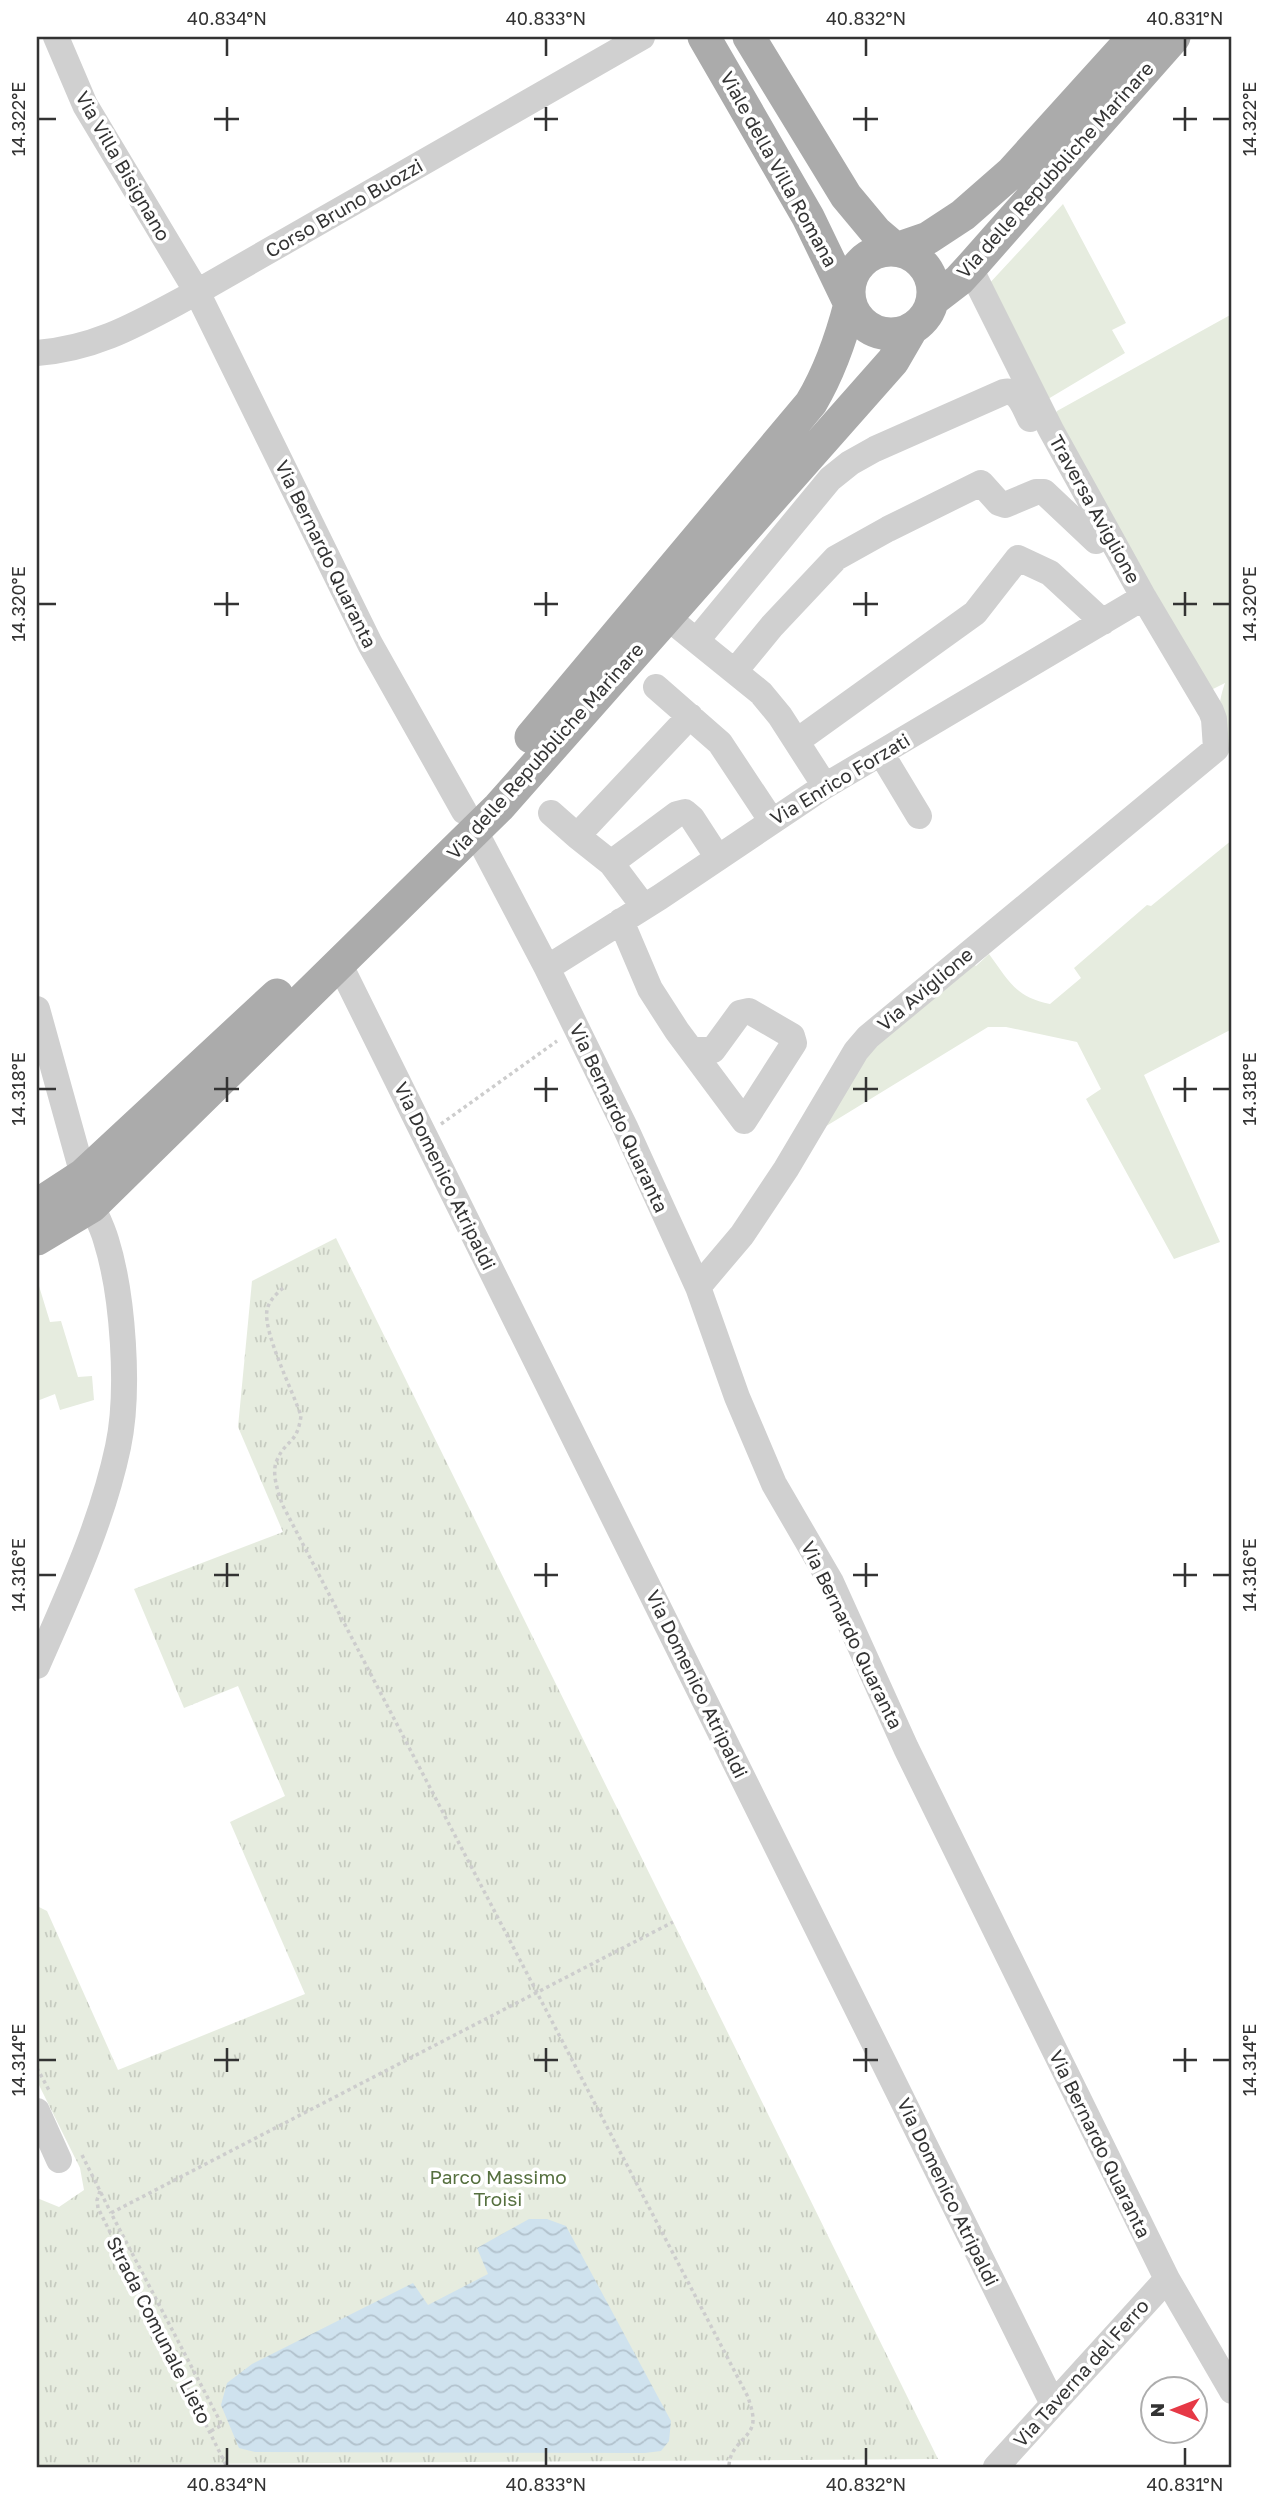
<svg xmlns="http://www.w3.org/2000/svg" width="1269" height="2504" viewBox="0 0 1269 2504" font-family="'Golos Text',sans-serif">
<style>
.green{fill:#e6ecdf}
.park{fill:url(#park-tufts)}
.water{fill:url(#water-waves)}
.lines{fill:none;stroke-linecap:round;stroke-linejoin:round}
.path{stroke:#cdcdcd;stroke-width:3.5;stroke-dasharray:3.5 3.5;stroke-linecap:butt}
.minor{stroke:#d0d0d0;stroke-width:26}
.major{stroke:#ababab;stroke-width:33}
.ticks{fill:none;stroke:#333;stroke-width:2.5}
.labels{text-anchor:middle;stroke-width:7;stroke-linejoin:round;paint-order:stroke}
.street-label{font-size:19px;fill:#333;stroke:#fff}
.park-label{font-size:19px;fill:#56703f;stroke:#fff}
.neatline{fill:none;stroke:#333;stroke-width:2.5}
.ticks-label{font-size:18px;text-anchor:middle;fill:#333}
</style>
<defs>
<pattern id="park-tufts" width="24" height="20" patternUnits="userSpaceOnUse" patternTransform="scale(1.75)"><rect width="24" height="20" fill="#e6ecdf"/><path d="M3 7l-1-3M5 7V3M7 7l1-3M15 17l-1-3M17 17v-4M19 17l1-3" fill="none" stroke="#c6cbc0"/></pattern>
<pattern id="water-waves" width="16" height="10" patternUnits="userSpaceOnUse" patternTransform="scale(1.75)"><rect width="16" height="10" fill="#cfe2ee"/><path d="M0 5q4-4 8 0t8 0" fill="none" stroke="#b2c2cd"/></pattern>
</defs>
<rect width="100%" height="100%" fill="#fff"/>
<path class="green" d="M1063 204 1126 323 1112 330 1125 353 1043 402 987 286Z
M1232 314V757C1213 740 1217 705 1225 683L1203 694 1052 421 1057 411Z
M1232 840V1029L1144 1075 1220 1242 1174 1259 1086 1099 1101 1089 1077 1042 1006 1027H988L810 1136 858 1060 970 961 976 966 989 954C1009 981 1015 997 1050 1004L1081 978 1074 968 1147 905 1151 906Z
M39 1286 50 1322 61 1321 78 1377 92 1376 94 1400 60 1410 55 1394 37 1401V1287Z"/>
<path class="park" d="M336 1238 938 2459 37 2465V2198L59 2207 84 2190 80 2168 37 2081V1906L47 1911 118 2070 305 1994 230 1822 285 1796 238 1686 184 1708 134 1589 283 1532 238 1427 252 1281Z"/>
<path class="water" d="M529 2219H547L566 2226 671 2421 669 2441 661 2451 645 2453 255 2452 239 2448 221 2405 227 2383 252 2364 413 2283 428 2305 488 2274 477 2248Z"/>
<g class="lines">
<path class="path" d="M441 1124 557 1041
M283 1288C276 1294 269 1301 267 1310 263 1333 293 1391 301 1416 297 1445 286 1439 277 1460 271 1473 278 1491 282 1504L748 2397C750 2404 753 2412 753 2419 754 2438 729 2443 729 2467
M37 2068 50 2092
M82 2155 111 2213
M100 2191 97 2200 98 2208 227 2467
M211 2431 222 2425 111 2213 673 1922"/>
<path class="minor" d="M56 37 85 105 197 292 370 644 464 811
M970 268 1051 430 1144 598 1211 711 1214 719 1216 749
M37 353C100 348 142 321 197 292L642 37
M667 617 761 693 780 716 825 786
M697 640 830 479 850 463 875 449 1004 392C1019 389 1024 407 1030 419
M735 671 772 626 836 558 888 529 981 483 999 503 1005 505 1036 492H1044L1096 541
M656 687 720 743 771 820
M797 741 975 613 1018 558 1050 573 1103 622
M881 753 919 816
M551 813 577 836 690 716
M475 831 547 968 625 1127 698 1287 737 1397 774 1484 831 1582 906 1748 1167 2279 1232 2391
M577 836 611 863 644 907
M611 863 677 814 685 812 692 818 718 858
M621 921 650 989 677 1031 744 1121 794 1043 792 1036 749 1011 740 1013 713 1050H693
M340 965 1053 2404
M547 968 660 897 825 786 1139 600
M37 1009 83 1175
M698 1287 742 1235 786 1169 856 1051 868 1037 1216 749
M37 1666C68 1595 102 1523 118 1447 130 1391 123 1294 106 1240 103 1229 97 1217 92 1206
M37 2111 59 2160
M996 2467 1167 2279"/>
<path class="major" d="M704 37 808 217 850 304
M749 37 846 196 876 232 896 249
M896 249 928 238 963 215 1011 173 1134 37
M849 292a42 42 0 1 1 84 0a42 42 0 1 1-84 0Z
M933 300 959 280 970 268 1174 37
M531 737 811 403C830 371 841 339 850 304
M37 1205 83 1175 277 995
M37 1239 92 1206 499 807 893 361 911 330"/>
</g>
<path class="ticks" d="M227 38V56M546 38V56M866 38V56M1185 38V56M227 107V131M546 107V131M866 107V131M1185 107V131M38 119H56M214 119H239M534 119H558M853 119H878M1173 119H1197M1213 119H1230M227 592V616M546 592V616M866 592V616M1185 592V616M38 604H56M214 604H239M534 604H558M853 604H878M1173 604H1197M1213 604H1230M227 1077V1102M546 1077V1102M866 1077V1102M1185 1077V1102M38 1089H56M214 1089H239M534 1089H558M853 1089H878M1173 1089H1197M1213 1089H1230M227 1563V1587M546 1563V1587M866 1563V1587M1185 1563V1587M38 1575H56M214 1575H239M534 1575H558M853 1575H878M1173 1575H1197M1213 1575H1230M227 2048V2072M546 2048V2072M866 2048V2072M1185 2048V2072M38 2060H56M214 2060H239M534 2060H558M853 2060H878M1173 2060H1197M1213 2060H1230M227 2448V2466M546 2448V2466M866 2448V2466M1185 2448V2466"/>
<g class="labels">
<g class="street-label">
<text transform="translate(123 166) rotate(60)" y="7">Via Villa Bisignano</text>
<text transform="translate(779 169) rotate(61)" y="7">Viale della Villa Romana</text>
<text transform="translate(1055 170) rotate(-48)" y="7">Via delle Repubbliche Marinare</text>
<text transform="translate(344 208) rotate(-30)" y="7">Corso Bruno Buozzi</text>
<text transform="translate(1095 509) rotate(61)" y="7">Traversa Aviglione</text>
<text transform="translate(326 554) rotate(64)" y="7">Via Bernardo Quaranta</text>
<text transform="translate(545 751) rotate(-48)" y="7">Via delle Repubbliche Marinare</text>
<text transform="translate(840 779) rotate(-31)" y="7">Via Enrico Forzati</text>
<text transform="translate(925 989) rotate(-40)" y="7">Via Aviglione</text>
<text transform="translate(619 1118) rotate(65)" y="7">Via Bernardo Quaranta</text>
<text transform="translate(445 1176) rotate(64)" y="7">Via Domenico Atripaldi</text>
<text transform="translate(852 1635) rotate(64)" y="7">Via Bernardo Quaranta</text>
<text transform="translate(697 1684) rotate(64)" y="7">Via Domenico Atripaldi</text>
<text transform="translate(1100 2144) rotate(64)" y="7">Via Bernardo Quaranta</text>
<text transform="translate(948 2192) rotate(64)" y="7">Via Domenico Atripaldi</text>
<text transform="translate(159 2330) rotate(63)" y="7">Strada Comunale Lieto</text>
<text transform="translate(1081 2373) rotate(-48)" y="7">Via Taverna del Ferro</text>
</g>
<g class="park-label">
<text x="498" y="2184">Parco Massimo<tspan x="498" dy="22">Troisi</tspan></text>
</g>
</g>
<rect width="1269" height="2504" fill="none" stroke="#ffffff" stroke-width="77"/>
<g transform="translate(1174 2410) rotate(270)"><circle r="33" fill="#ffffff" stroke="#adadad" stroke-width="2"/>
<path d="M0-5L12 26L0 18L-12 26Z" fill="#e63946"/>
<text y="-10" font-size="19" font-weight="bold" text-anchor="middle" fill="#333333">N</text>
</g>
<rect x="38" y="38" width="1192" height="2428" class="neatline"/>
<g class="ticks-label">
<text x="227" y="25">40.834°N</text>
<text x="546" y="25">40.833°N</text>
<text x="866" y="25">40.832°N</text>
<text x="1185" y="25">40.831°N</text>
<text transform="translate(1250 119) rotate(-90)" y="6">14.322°E</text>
<text transform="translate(19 119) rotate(-90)" y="6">14.322°E</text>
<text transform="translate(1250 604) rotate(-90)" y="6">14.320°E</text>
<text transform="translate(19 604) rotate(-90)" y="6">14.320°E</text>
<text transform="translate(1250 1089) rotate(-90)" y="6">14.318°E</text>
<text transform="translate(19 1089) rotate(-90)" y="6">14.318°E</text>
<text transform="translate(19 1575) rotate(-90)" y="6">14.316°E</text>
<text transform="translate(1250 1575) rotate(-90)" y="6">14.316°E</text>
<text transform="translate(19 2060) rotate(-90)" y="6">14.314°E</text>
<text transform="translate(1250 2060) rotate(-90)" y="6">14.314°E</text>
<text x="227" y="2491">40.834°N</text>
<text x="546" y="2491">40.833°N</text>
<text x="866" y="2491">40.832°N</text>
<text x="1185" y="2491">40.831°N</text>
</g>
</svg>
